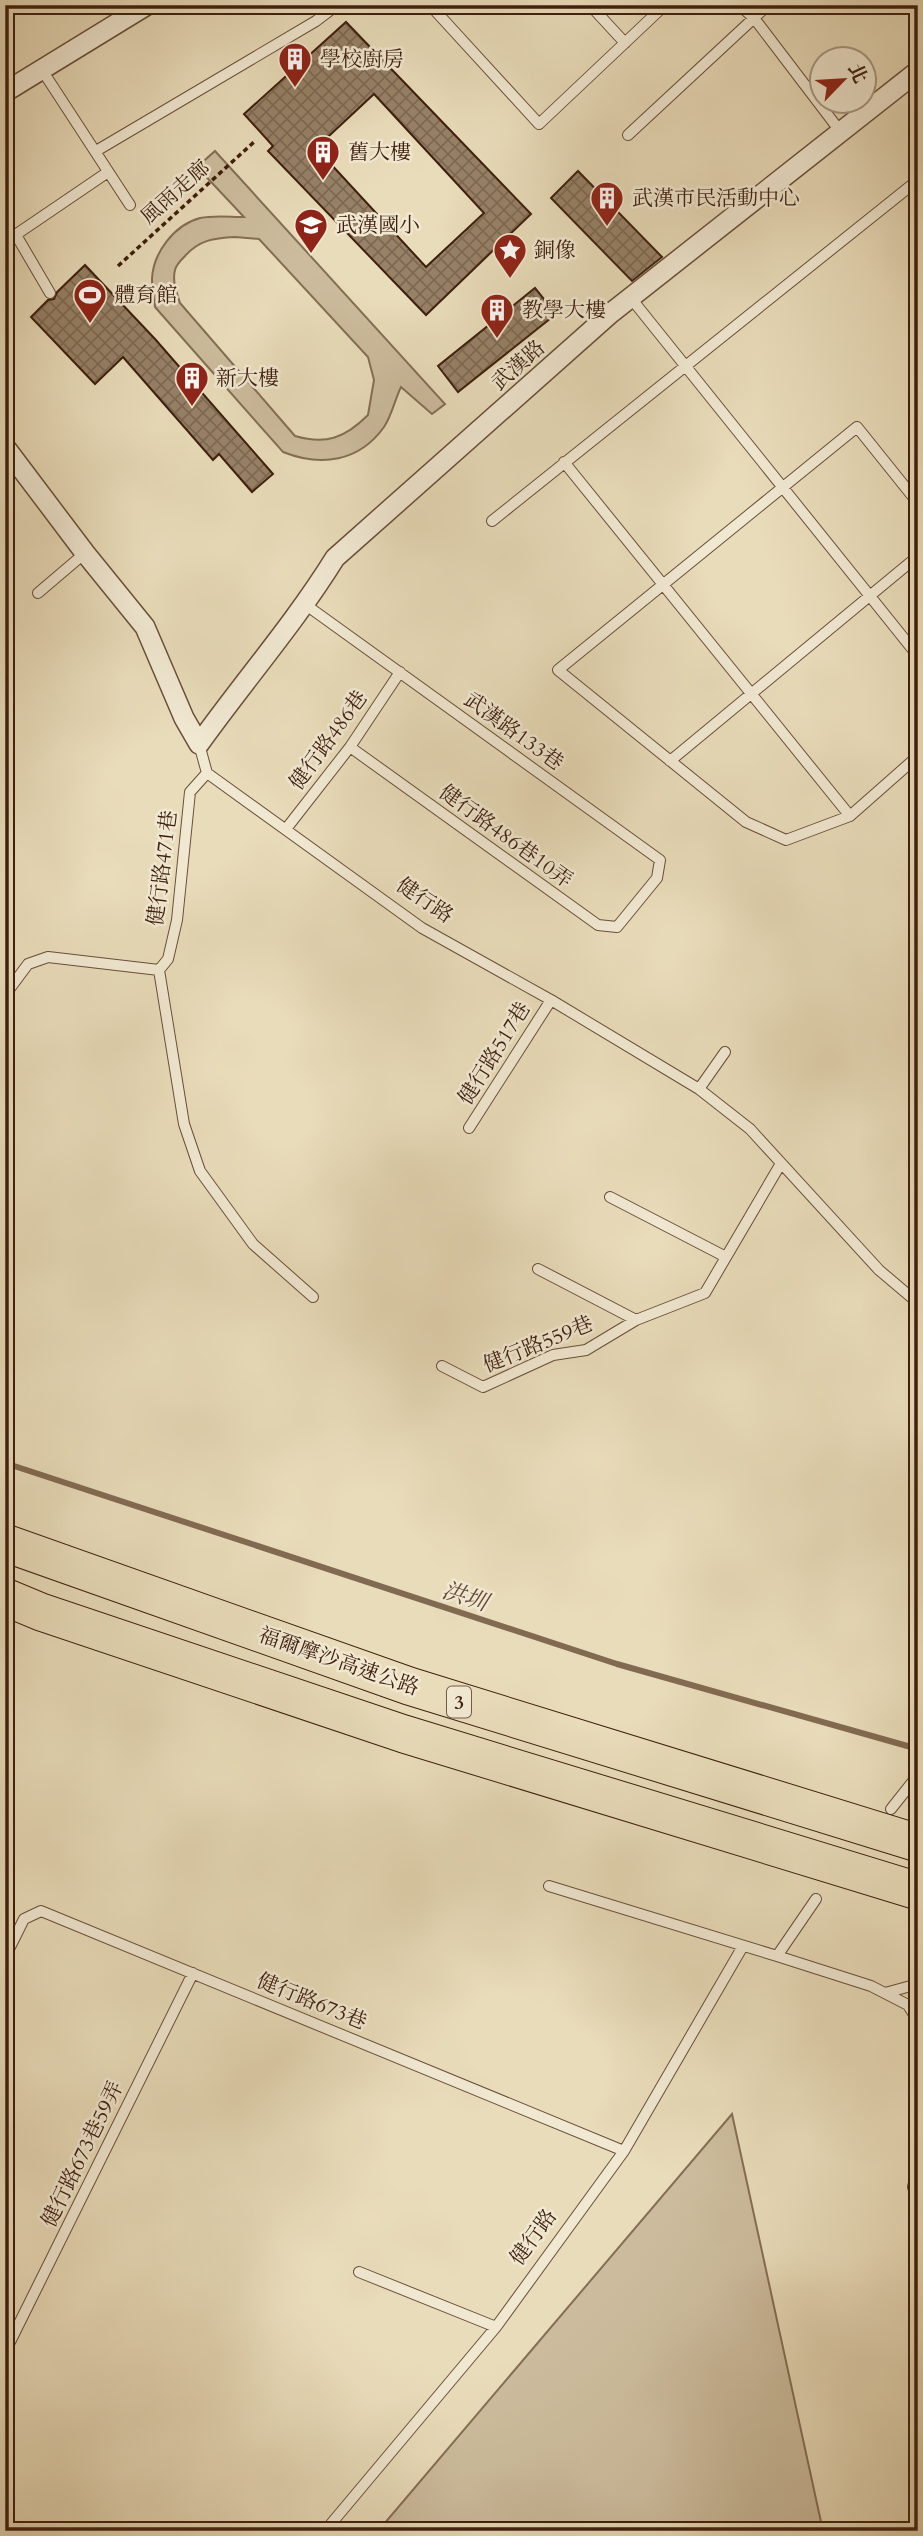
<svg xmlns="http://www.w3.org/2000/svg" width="923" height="2536" viewBox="0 0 923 2536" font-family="Cardo,'Noto Serif TC',serif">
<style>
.green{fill:#ccbc9d;stroke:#856e56;stroke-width:2;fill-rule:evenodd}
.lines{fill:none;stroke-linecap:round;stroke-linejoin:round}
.stream{stroke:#826a52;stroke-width:6}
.building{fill:url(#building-cross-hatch);stroke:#3e1f0e;stroke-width:2;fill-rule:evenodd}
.lane-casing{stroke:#694e39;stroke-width:12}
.street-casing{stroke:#694e39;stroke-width:22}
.highway-casing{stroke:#3e1f0e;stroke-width:39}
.path{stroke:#3e1f0e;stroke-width:3.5;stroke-dasharray:5 3.5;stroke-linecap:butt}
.lane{stroke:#f1e8d2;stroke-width:10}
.street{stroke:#f1e8d2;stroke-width:19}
.highway{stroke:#e9dcba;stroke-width:37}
.labels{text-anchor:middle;stroke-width:5;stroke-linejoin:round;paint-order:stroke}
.shield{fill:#f1e8d2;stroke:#745b49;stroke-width:2}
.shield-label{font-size:19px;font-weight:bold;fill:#3e1f0e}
.poi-label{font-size:21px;fill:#3e1f0e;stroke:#f1e8d2;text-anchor:start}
.street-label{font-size:21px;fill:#3e1f0e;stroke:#f1e8d2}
.water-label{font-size:23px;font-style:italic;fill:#664b36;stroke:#f1e8d2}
</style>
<defs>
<pattern id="building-cross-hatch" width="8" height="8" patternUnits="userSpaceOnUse" patternTransform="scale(1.75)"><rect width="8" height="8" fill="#978167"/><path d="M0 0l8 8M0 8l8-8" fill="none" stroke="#7d6953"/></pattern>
</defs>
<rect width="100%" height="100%" fill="#e9dcba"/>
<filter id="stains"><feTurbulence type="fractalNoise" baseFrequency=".00286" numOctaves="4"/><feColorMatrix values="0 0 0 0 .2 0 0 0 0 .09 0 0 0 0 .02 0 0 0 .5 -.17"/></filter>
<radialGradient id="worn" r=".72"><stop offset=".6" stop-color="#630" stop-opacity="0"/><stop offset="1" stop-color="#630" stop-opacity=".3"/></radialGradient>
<path class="green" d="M215 151 445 404 432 414 401 387C395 399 392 415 384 427 359 462 321 467 283 452L155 307C154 298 152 288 152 279 153 253 174 225 200 218 214 215 230 217 244 217L197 167ZM235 237 259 239 368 357 374 380 368 415C345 438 326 445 295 436L180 303C177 293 172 281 175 270 176 265 181 260 185 256 199 240 214 238 235 237Z
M732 2114 823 2531H378Z"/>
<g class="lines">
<path class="stream" d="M5 1463 617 1664 918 1749"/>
</g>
<path class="building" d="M346 22 531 214 426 315 268 151 273 146 244 114ZM374 94 484 213 426 267 316 148Z
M578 171 662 257 632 281 551 198Z
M85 265 155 339 273 474 252 492 219 454 213 460 123 357 95 384 31 317 48 300 54 299 57 292Z
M535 288 556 314 458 392 438 366Z"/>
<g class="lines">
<defs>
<path id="lane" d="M430 5 539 124 665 5
M590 5 625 43
M739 5 754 18 840 131
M42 70 130 205
M628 135 768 5
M96 151 316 21 337 5
M16 235 50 293
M5 242 108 172
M630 297 918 656
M564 462 850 816 918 756
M492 521 918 180
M38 593 85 553
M306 605 660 860 657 878 617 927 598 925 350 747
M199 744 207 773 422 928 551 1000 699 1089 750 1129 879 1270 918 1303
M670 761 918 556
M850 816 786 840 746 822 558 670 857 427 918 503
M286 829 350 747 400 672
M159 970 184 1124 200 1171 253 1244 313 1297
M159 970 168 959 177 920 190 792 207 773
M5 995 28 964 48 957 159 970
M699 1089 725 1052
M469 1128 551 1000
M610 1197 726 1257
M538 1269 636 1320
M442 1366 483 1387 553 1355 586 1350 636 1320 705 1293 780 1165
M891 1809 918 1775
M549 1886 777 1956 816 1899
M777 1956 871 1986 908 2005 918 2021
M5 1957 24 1919 41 1911 624 2151
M885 1993 918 1984
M918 2167 913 2187 918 2203
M359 2272 496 2327
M5 2352 193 1973
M325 2531 496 2327 624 2151 743 1946"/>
<path id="street" d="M5 92 147 5
M5 447 85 553 145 627 184 718 199 744C244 681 294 624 335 558L611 313 918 71"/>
<path id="highway" d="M5 1543 409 1686 918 1843
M5 1597 41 1612 404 1734 918 1891"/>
</defs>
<use href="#lane" class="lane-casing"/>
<use href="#street" class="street-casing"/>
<use href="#highway" class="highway-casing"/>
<path class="path" d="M118 266 254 142"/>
<use href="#lane" class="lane"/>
<use href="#street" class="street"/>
<use href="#highway" class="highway"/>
</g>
<defs>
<symbol id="building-pin" viewBox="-11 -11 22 30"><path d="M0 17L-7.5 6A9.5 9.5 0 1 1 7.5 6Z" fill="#8f2418" stroke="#f1e8d2"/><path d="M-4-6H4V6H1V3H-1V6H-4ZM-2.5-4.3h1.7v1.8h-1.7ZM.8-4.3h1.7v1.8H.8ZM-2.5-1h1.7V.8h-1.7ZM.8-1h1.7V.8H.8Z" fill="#fff"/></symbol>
<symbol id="school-pin" viewBox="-11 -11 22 30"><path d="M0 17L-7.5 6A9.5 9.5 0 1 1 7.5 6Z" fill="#8f2418" stroke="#f1e8d2"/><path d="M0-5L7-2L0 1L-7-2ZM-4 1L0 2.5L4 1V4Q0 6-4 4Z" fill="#fff"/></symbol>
<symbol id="sight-pin" viewBox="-11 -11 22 30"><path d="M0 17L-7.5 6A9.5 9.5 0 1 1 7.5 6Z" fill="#8f2418" stroke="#f1e8d2"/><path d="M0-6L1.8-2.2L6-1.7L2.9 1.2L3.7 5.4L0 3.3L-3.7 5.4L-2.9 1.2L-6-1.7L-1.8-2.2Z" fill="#fff"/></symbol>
<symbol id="stadium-pin" viewBox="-11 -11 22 30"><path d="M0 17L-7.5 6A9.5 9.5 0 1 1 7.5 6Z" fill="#8f2418" stroke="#f1e8d2"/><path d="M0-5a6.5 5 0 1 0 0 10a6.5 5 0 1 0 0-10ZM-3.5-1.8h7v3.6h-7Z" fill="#fff"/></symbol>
</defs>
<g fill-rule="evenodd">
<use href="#building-pin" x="276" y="40" width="38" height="52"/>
<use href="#building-pin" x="304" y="133" width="38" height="52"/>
<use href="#building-pin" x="588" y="179" width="38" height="52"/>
<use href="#school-pin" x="292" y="206" width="38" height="52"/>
<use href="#sight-pin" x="491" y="231" width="38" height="52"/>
<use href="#stadium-pin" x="71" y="276" width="38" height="52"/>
<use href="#building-pin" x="478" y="291" width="38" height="52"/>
<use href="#building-pin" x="173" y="359" width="38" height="52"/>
</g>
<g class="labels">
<rect class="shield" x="447" y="1686.5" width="24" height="31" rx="5"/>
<g class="shield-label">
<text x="459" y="1709">3</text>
</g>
<g class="poi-label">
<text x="320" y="66">學校廚房</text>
<text x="348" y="159">舊大樓</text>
<text x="632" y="205">武漢市民活動中心</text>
<text x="336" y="232">武漢國小</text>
<text x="534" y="257">銅像</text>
<text x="114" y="302">體育館</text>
<text x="522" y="317">教學大樓</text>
<text x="216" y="385">新大樓</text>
</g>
<g class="street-label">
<text transform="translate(175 192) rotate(-42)" y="7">風雨走廊</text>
<text transform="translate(518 365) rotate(-42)" y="7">武漢路</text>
<text transform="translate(514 731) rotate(36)" y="7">武漢路133巷</text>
<text transform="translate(328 740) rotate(-54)" y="7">健行路486巷</text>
<text transform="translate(506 836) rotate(36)" y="7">健行路486巷10弄</text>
<text transform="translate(162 868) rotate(-83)" y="7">健行路471巷</text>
<text transform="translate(425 900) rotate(34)" y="7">健行路</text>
<text transform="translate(494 1053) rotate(-58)" y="7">健行路517巷</text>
<text transform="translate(538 1344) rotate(-22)" y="7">健行路559巷</text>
<text transform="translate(339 1661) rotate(19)" y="7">福爾摩沙高速公路</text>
<text transform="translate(312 2001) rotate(22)" y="7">健行路673巷</text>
<text transform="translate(82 2154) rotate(-64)" y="7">健行路673巷59弄</text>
<text transform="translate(533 2237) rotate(-54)" y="7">健行路</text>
</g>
<g class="water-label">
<text transform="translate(465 1596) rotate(18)" y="8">洪圳</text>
</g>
</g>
<rect width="923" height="2536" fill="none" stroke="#e9dcba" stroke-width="28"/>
<rect x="7" y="7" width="909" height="2522" fill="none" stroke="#3e1f0e" stroke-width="3.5"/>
<rect x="14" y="14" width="895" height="2508" fill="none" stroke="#3e1f0e" stroke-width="2"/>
<g transform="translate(843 80) rotate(65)"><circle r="33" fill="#f1e8d2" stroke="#a99884" stroke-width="2"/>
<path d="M0-5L12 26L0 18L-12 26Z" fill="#8f2418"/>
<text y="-10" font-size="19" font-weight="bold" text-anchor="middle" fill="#3e1f0e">北</text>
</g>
<rect width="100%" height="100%" filter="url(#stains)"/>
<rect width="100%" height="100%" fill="url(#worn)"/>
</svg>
